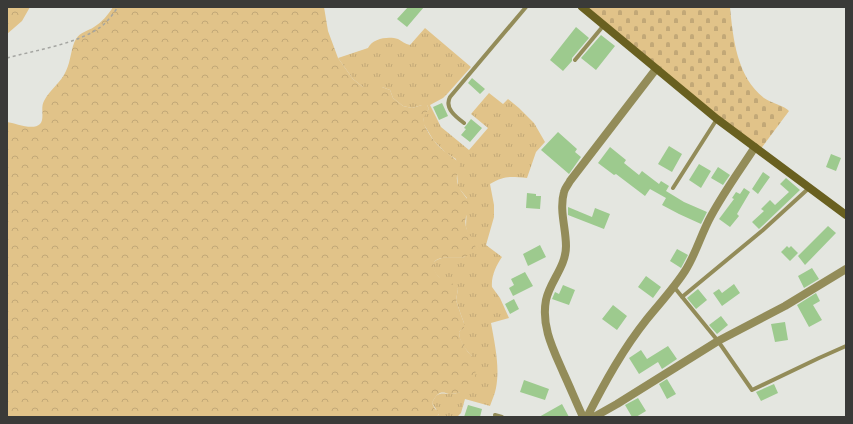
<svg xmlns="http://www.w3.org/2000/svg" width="853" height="424" viewBox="0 0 853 424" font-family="'Open Sans',sans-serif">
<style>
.grass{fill:url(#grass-tufts)}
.forest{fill:url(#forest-crowns)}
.cemetery{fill:url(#cemetery-stones)}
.building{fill:#9dca8e}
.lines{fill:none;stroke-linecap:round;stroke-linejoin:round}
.path{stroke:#a5a6a2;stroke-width:1.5;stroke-dasharray:3 3;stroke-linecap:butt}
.lane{stroke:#938c59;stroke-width:4}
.street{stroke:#938c59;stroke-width:8}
.secondary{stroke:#696020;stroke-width:8}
</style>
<defs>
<pattern id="grass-tufts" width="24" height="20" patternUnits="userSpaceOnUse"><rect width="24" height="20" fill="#e1c389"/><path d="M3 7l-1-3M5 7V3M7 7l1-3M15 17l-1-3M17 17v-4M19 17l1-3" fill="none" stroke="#c2a877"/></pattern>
<pattern id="forest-crowns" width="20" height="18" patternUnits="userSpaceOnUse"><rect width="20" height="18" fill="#e1c389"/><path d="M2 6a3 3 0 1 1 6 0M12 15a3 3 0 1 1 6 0" fill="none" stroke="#c2a877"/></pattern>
<pattern id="cemetery-stones" width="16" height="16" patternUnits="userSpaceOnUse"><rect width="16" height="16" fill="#e1c389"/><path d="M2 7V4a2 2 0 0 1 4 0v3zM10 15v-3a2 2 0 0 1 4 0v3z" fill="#c2a877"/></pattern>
</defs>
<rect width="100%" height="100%" fill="#e4e6e0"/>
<path class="grass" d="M425 28 471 67 448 93 443 98 430 105 441 127 469 150 488 128 471 114 489 93 503 104 508 99 519 108 534 123 545 142 536 152 527 178C510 177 506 175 490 184L494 205V217L486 245 502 257C496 266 491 276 492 287L500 298 509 318 491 323C495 345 500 367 496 388 495 394 492 400 490 406L465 399 461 413 457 417H437L439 414 434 406 432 403C437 392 440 393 450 394 454 394 457 393 460 392L472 356C466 350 459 342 459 332L464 327V323L461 315 456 300 458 289C450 284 434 278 433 266 433 262 436 260 439 259 446 256 457 258 465 257L468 234 466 227 467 198 458 187 456 159 446 153 434 141 423 123 424 115 429 109 427 105H422L412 108 403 106 393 98 390 90 382 87H363L353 79 338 58 368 48C373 38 389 36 398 39 402 41 405 44 410 45Z"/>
<path class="forest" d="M7 7H30L22 21 7 34Z
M113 7H324L328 31 338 58 353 79 363 87H382L390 90 393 98 403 106 412 108 422 105H427L429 109C422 119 422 121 428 132 433 140 439 148 447 153 454 159 455 157 460 166 451 186 463 191 473 207 471 210 467 214 466 217 462 233 478 240 475 248 474 252 468 256 464 257 456 259 430 253 434 268 438 283 452 279 458 289L456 300 461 315 464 323V328L459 332C459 339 464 346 468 352 469 353 471 354 472 356 476 362 476 371 475 377 473 389 460 394 449 394 446 393 443 392 440 393 436 395 434 399 432 403L435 409 440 412 437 417H7V122C15 123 33 131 40 124 45 119 40 108 44 101 50 89 61 83 66 71 71 61 71 47 76 39 80 32 88 31 94 27 102 22 108 15 113 7Z"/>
<path class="cemetery" d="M588 7H730C733 39 737 77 764 98 771 103 785 106 789 111L760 150 585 10Z"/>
<path class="building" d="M408 7H424L407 27 397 19Z
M576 27 589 38 572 58V61L563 71 550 60Z
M601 35 615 46 596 70 581 58Z
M472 78 485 89 480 94 468 83Z
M442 103 448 116 439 120 433 107Z
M471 119 482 128 470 142 461 135 466 129 464 128Z
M558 132 577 149 575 152 581 157 569 174 541 150Z
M669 146 682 154 672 172 658 164Z
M610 147 626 160 624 163 639 175 642 171 659 184 661 181 669 186 666 191 684 202 707 212 701 224 679 214 662 205 666 198 650 189 645 196 616 174 614 175 598 163Z
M831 154 841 158 836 171 826 167Z
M699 164 711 171 701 188 689 180Z
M718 167 730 175 723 185 711 178Z
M763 172 770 177 758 194 752 189Z
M786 178 800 190 759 229 752 222 764 211 761 209 770 200 775 205 789 192 780 184Z
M744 188 750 192 737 214 739 216 730 227 719 219 734 199 732 198 736 192 740 194Z
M527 193 536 194V196H541L540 209 526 208Z
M568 207 592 217 595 208 610 214 604 229 568 215Z
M828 226 836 233 805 265 798 256Z
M540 245 546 257 528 266 523 254Z
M787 246 789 248 791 246 798 253 790 261 781 252Z
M677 249 688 255 681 268 670 261Z
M812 268 819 279 804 288 798 276Z
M525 272 533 286 513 296 509 288 514 285 511 279Z
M646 276 661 287 653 298 638 287Z
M734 284 740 293 722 306 713 293 719 289 722 293Z
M563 285 575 290 569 305 552 299 555 292 559 294Z
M698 289 707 300 696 309 687 298Z
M816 293 820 301 813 305 822 320 809 327 797 305Z
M514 299 519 309 510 314 505 304Z
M613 305 627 316 617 330 602 319Z
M721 316 728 325 717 334 709 325Z
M785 322 788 340 775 342 771 324Z
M668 346 677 359 662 369 658 362 639 374 629 358 641 350 647 359Z
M667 379 676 394 667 399 659 384Z
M524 380 549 389 545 400 520 392Z
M774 384 778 393 761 401 756 392Z
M638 398 646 411 636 417H632L625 405Z
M562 404 569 417H539Z
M468 405 482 409 480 417H464Z"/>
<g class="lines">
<path class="path" d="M7 58C36 50 78 44 102 26 108 21 113 14 118 7"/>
<path class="lane" d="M575 60 604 25
M464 123C456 117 444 108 450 97L526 7
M673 188 717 119
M674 287 718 341 752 390 819 358 846 346
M682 297 763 230 809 188
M495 415 502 417"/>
<path class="street" d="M583 417C576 402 570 387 563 372 553 349 541 326 546 300 550 281 566 267 566 246 566 228 559 210 564 192 565 188 568 185 570 181L656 69
M587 417C605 382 623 349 647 319 660 303 674 288 685 271 696 254 701 234 711 216 724 192 740 170 755 147
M594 417 617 404 718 341 785 306 846 269"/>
<path class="secondary" d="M582 7 717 119 846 215"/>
</g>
<rect width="853" height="424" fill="none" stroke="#3a3a38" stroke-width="16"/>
</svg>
